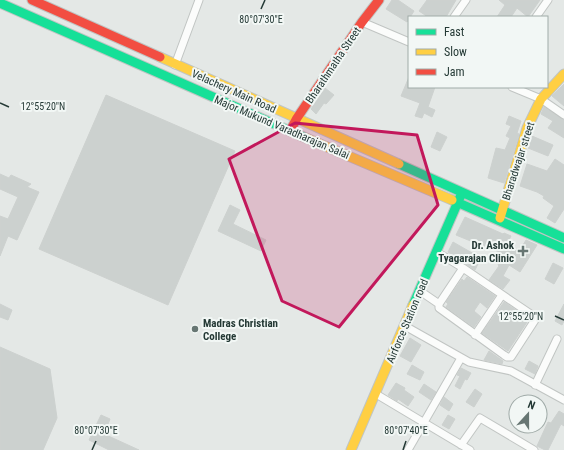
<svg xmlns="http://www.w3.org/2000/svg" width="564" height="450" viewBox="0 0 564 450" font-family="'Roboto Condensed',sans-serif">
<style>
.building{fill:#ccd1cf;stroke:#cdd1cf}
.lines{fill:none;stroke-linecap:round;stroke-linejoin:round}
.street-casing{stroke:#c1c5c3;stroke-width:9}
.fast-casing{stroke:#c0c5c3;stroke-width:11}
.slow-casing{stroke:#c0c5c3;stroke-width:11}
.jam-casing{stroke:#c0c5c3;stroke-width:11}
.street{stroke:#fbfcfb;stroke-width:7}
.fast{stroke:#16e098;stroke-width:9}
.slow{stroke:#ffcf43;stroke-width:9}
.jam{stroke:#f24e42;stroke-width:9}
.marked{fill:#c2185b;fill-opacity:0.2;stroke:#c2185b;stroke-width:3;stroke-linejoin:round}
.ticks{fill:none;stroke:#243935;stroke-width:1.5}
.poi-dot{fill:#677673;stroke:#f2f7f5;stroke-width:1.5}
.labels{text-anchor:middle;stroke-width:4;stroke-linejoin:round;paint-order:stroke}
.street-label{font-size:11px;fill:#243935;stroke:#f2f7f5}
.poi-label{font-size:11px;font-weight:bold;fill:#243935;stroke:#f2f7f5;text-anchor:end}
.ticks-label{font-size:10px;text-anchor:middle;fill:#243935;stroke:#f2f7f5;stroke-width:4;stroke-linejoin:round;paint-order:stroke}
</style>
<rect width="100%" height="100%" fill="#e4e8e6"/>
<path class="building" d="M392 0H398L414 11 407 22 386 9Z
M427 0H456L446 17H428L419 11Z
M499 0H540L528 17 517 8 511 17H497L505 5Z
M409 77V87H435L428 107 435 110 432 117 424 113 422 118 415 116 420 103 401 96Z
M564 84V106L552 96Z
M325 88 334 95 326 104 324 103 316 114 311 109Z
M106 95 235 151 168 305 39 249Z
M544 107 564 120V138L548 128 553 121 541 114Z
M509 116 521 121 517 133 519 134 504 183 488 178 496 148 505 150 510 138 506 136 511 126 506 124Z
M437 132 447 137 440 151 431 147Z
M532 136 553 145 548 156 528 148Z
M555 159 564 165V209L555 223 547 218 554 206 543 198 544 196 537 192 520 186 527 164 547 171Z
M0 174 9 178 11 175 31 184 27 187 39 192 17 240 8 236 0 256V216L8 219 18 197 0 189Z
M230 205 240 210 233 224 266 240 261 251 218 231Z
M465 217 503 234 504 233 511 236 507 244 520 250 526 240 537 245 520 272 509 265 503 276 510 280 503 289 489 280 499 266 498 265 504 254 490 248V249L456 235Z
M453 242 481 258 475 270 448 252Z
M553 263 563 268 554 284 545 279Z
M467 277 495 296 487 308 480 302 474 311 481 317 474 327 446 307 448 304 446 302 462 279 464 281Z
M504 302 529 319 508 351 482 333Z
M0 304 12 310 8 320 0 317Z
M564 304V321L562 325 555 321Z
M410 338 421 345 411 362 400 356Z
M0 347 50 369 57 418 43 450H0Z
M489 351 503 361 502 364 484 360Z
M529 361 538 366 535 374 525 369Z
M412 365 424 372 420 380 407 374Z
M461 368 471 373 467 380 465 379 460 389 455 386 460 376 457 375Z
M396 383 405 388 404 390 414 397 408 406 398 399 397 401 388 395Z
M424 384 436 392 431 400 419 392Z
M475 389 482 394 474 407 466 402Z
M444 397 453 404 449 411 440 405Z
M559 411 564 414V426L561 424 548 450H545L537 446 548 422 551 423Z
M101 415 110 419 104 434 139 450H109L89 440Z
M448 415 455 419 449 429 442 425Z"/>
<g class="lines">
<defs>
<path id="street" d="M454 17 466 0
M536 17 548 0
M362 22 409 42
M175 65 199 0
M512 87 541 99 564 115
M437 252 463 268 535 317V320L511 357H507L504 355 439 308V304L463 268
M420 291 439 304
M405 326 469 362 511 371 564 400
M475 335 502 295
M535 385 557 339
M376 394 470 450
M461 445 480 418 534 450
M408 450 461 358"/>
<path id="fast" d="M0 3 306 138
M399 164 564 238
M452 200 564 249
M413 305 461 195"/>
<path id="slow" d="M160 57 399 164
M306 138 452 200
M500 218 527 128 541 99 564 74
M351 450 413 305"/>
<path id="jam" d="M32 0 160 57
M290 131 297 118 362 22 379 0"/>
</defs>
<use href="#street" class="street-casing"/>
<use href="#fast" class="fast-casing"/>
<use href="#slow" class="slow-casing"/>
<use href="#jam" class="jam-casing"/>
<use href="#street" class="street"/>
<use href="#fast" class="fast"/>
<use href="#slow" class="slow"/>
<use href="#jam" class="jam"/>
</g>
<path class="marked" d="M295 123 417 135 438 205 339 327 282 301 229 159Z"/>
<path class="ticks" d="M261 9 265 0M0 103 9 107M555 316 564 320M92 450 96 441M403 450 406 441"/>
<g class="poi-dot">
<path d="M521 245h4v4h4v4h-4v4h-4v-4h-4v-4h4z"/>
<circle cx="195" cy="329" r="4"/>
</g>
<g class="labels">
<g class="street-label">
<text transform="translate(333 65) rotate(-56)" y="4">Bharathmatha Street</text>
<text transform="translate(234 91) rotate(24)" y="4">Velachery Main Road</text>
<text transform="translate(282 127) rotate(23)" y="4">Major Mukund Varadharajan Salai</text>
<text transform="translate(518 161) rotate(-72)" y="4">Bharadwajar street</text>
<text transform="translate(407 321) rotate(-67)" y="4">Airforce Station road</text>
</g>
<g class="poi-label">
<text x="514" y="249">Dr. Ashok<tspan x="514" dy="13">Tyagarajan Clinic</tspan></text>
<text x="203" y="327" text-anchor="start">Madras Christian<tspan x="203" dy="13">College</tspan></text>
</g>
</g>
<g class="ticks-label">
<text x="261" y="23">80°07'30"E</text>
<text x="43" y="110">12°55'20"N</text>
<text x="521" y="320">12°55'20"N</text>
<text x="96" y="434">80°07'30"E</text>
<text x="406" y="434">80°07'40"E</text>
</g>
<rect x="408" y="16" width="140" height="72" fill="#f2f7f5" stroke="#a0aba8"/>
<rect x="416" y="29" width="20" height="6" fill="#16e098" stroke="#a0aba8"/>
<text x="444" y="36" font-size="12" fill="#243935">Fast</text>
<rect x="416" y="49" width="20" height="6" fill="#ffcf43" stroke="#a0aba8"/>
<text x="444" y="56" font-size="12" fill="#243935">Slow</text>
<rect x="416" y="69" width="20" height="6" fill="#f24e42" stroke="#a0aba8"/>
<text x="444" y="76" font-size="12" fill="#243935">Jam</text>
<g transform="translate(528 414) rotate(21)"><circle r="19" fill="#f2f7f5" stroke="#a0aba8"/>
<path d="M0-3L7 15L0 10L-7 15Z" fill="#677673"/>
<text y="-6" font-size="11" font-weight="bold" text-anchor="middle" fill="#243935">N</text>
</g>
</svg>
